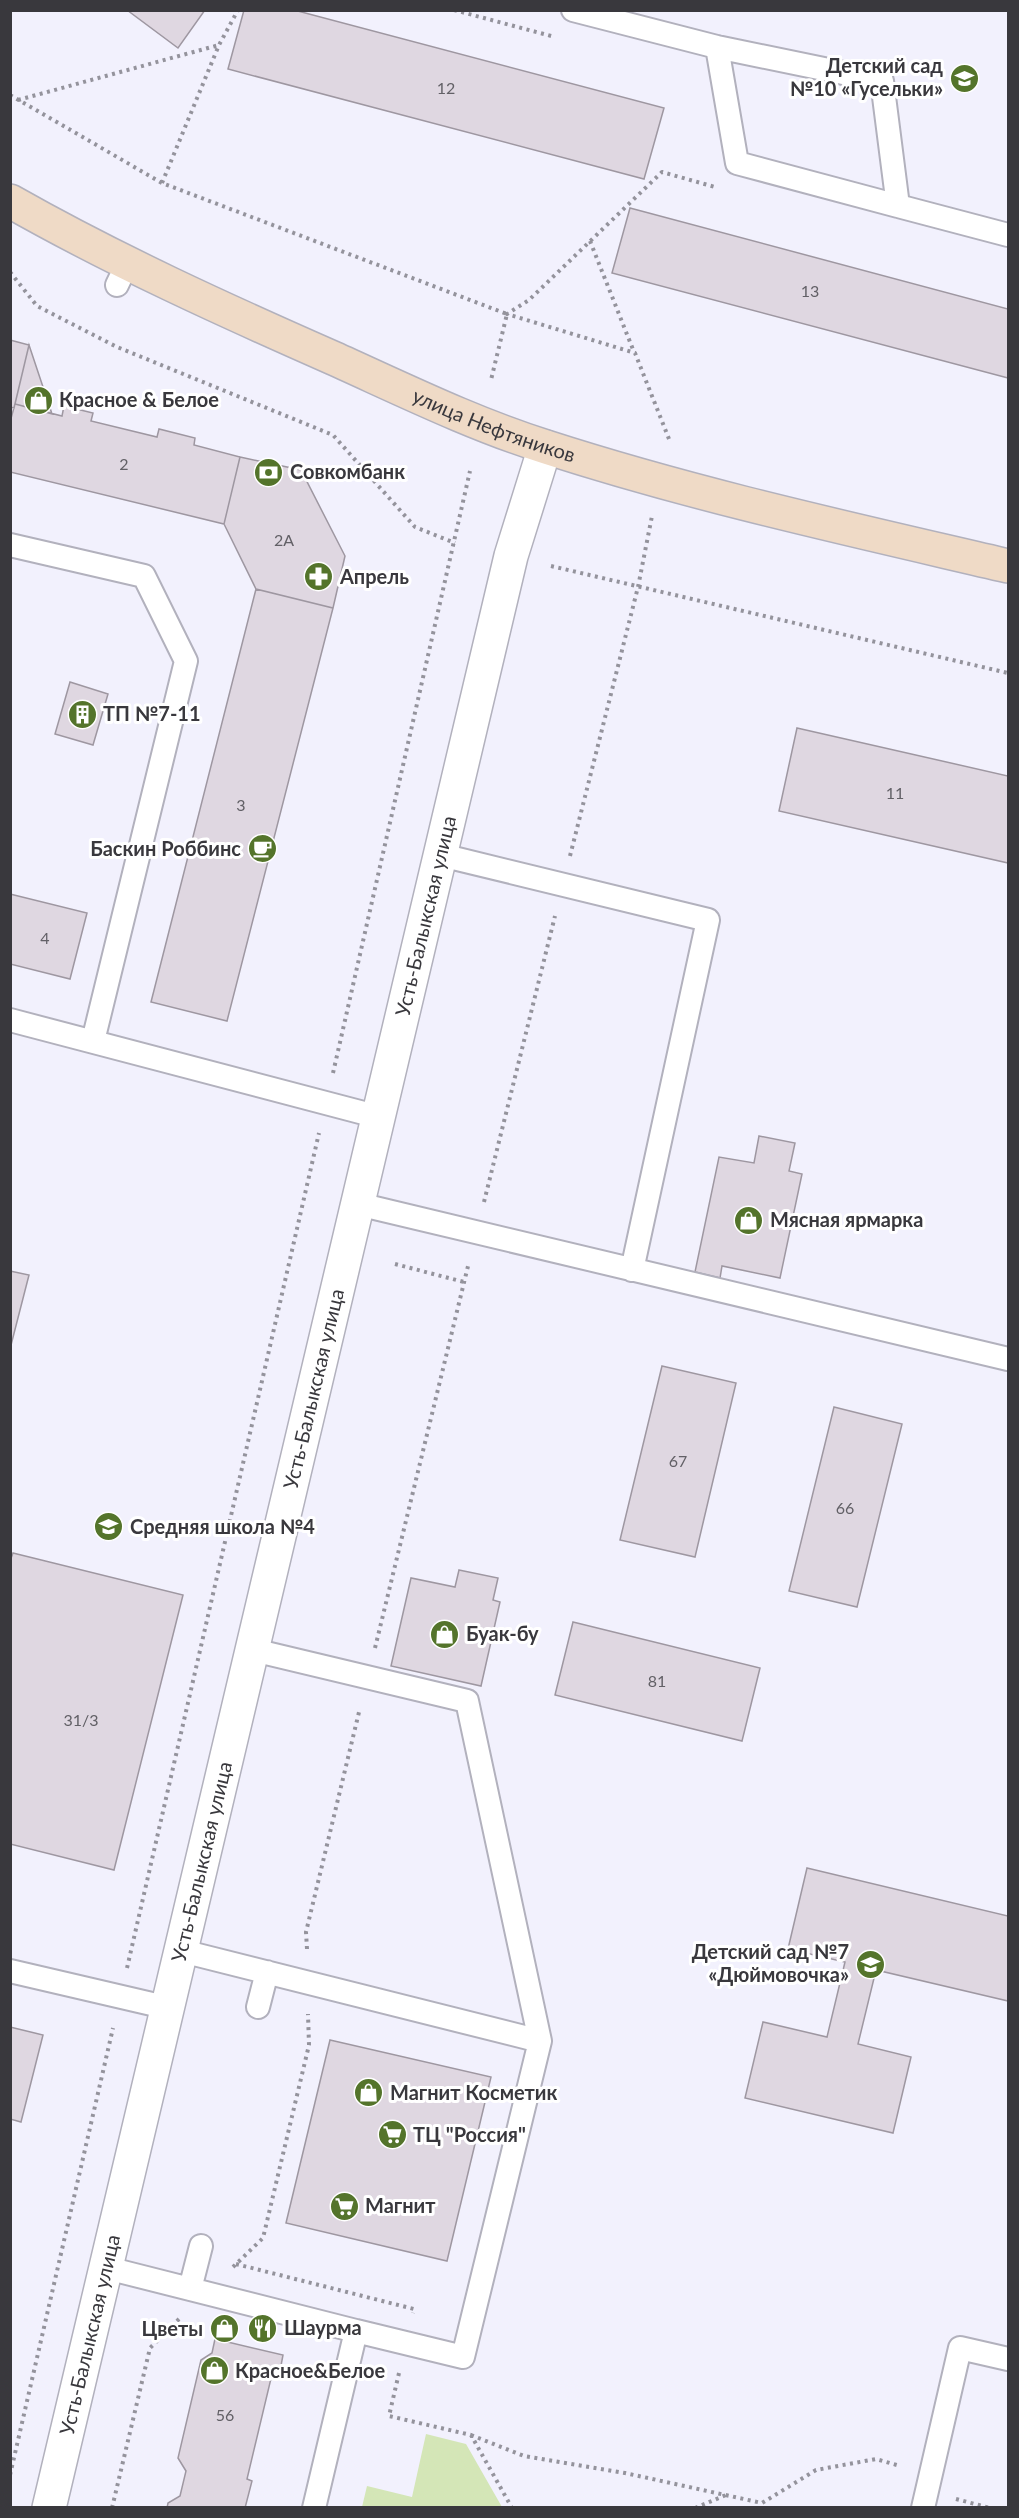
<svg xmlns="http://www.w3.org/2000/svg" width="1019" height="2518" viewBox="0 0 1019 2518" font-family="Lato,sans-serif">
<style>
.green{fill:#d4e6b7}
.building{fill:#dfd7e1;stroke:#9e97a1;stroke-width:1.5}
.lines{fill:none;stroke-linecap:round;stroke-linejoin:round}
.service-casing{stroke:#b2b1bd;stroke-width:26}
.minor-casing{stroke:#b2b1bd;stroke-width:36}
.secondary-casing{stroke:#b2b1bd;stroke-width:36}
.path{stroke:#94939c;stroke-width:4;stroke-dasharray:3 4.5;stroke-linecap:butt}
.service{stroke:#fff;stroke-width:22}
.minor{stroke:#fff;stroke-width:33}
.secondary{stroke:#efdac6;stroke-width:33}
.labels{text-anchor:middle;stroke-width:6;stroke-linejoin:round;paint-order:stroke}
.number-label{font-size:16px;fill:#626066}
.poi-label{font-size:20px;font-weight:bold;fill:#39383d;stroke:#fff;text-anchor:start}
.street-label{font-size:20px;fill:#39383d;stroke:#fff}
</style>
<rect width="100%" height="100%" fill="#f2f1fd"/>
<path class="green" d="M426 2434 466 2444 502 2507H362L367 2486 412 2497Z"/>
<path class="building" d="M127 10H205L178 48Z
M244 10H294L664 108 644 179 228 69Z
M630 208 1008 309V378L612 273Z
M10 340 29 345 14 408 10 407Z
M29 345 52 414 15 404Z
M15 404 62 416 64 406 93 413 91 421 157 437 159 429 195 438 194 445 240 457 224 524 10 472V422Z
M240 457 301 470 345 556 333 608 256 589 224 524Z
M256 589 333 608 227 1021 151 1002Z
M70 682 108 694 93 745 55 734Z
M797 728 1008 776V863L779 811Z
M10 894 87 913 70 979 10 964Z
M759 1136 795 1143 789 1171 802 1174 780 1278 722 1266 720 1278 695 1272 719 1157 754 1163Z
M10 1271 29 1275 10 1349Z
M662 1366 736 1383 695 1557 620 1540Z
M834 1407 902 1424 857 1607 789 1591Z
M13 1553 183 1595 114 1870 10 1844V1561Z
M459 1570 498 1578 493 1600 500 1602 481 1686 391 1666 411 1578 455 1587Z
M573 1622 760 1668 742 1741 555 1695Z
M807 1868 1008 1916V2001L876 1970 858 2044 911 2057 893 2133 745 2098 763 2022 827 2037 845 1962 788 1949Z
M10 2027 43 2035 21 2122 10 2119Z
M330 2040 491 2077 447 2261 286 2223Z
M215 2339 283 2355 280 2371 273 2370 247 2479 252 2481 245 2508H167L168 2503 180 2496 186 2471 178 2458 201 2360 212 2353Z"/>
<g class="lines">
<defs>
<path id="service" d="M573 10 717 47 882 81 898 206 1008 235
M717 47 737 163 898 206
M117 285 128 262
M10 545 144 576 186 661 93 1041
M441 855 708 920 632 1270
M10 1020 379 1117
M358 1204 1008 1359
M253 1650 467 1701 540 2041
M182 1951 540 2041 463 2357 356 2331
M10 1971 169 2008
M258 2007 267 1972
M107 2268 356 2331 314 2508
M190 2289 201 2246
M923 2508 960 2348 1008 2359"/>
<g id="minor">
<path id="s1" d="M49 2508 511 556 545 447"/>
</g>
<g id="secondary">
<path id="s2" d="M10 201C114 260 224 310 333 358 404 390 473 424 546 447 698 496 854 530 1008 566"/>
</g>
</defs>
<use href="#service" class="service-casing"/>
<use href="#minor" class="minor-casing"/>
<use href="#secondary" class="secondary-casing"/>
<path class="path" d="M454 10 555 37
M10 95 162 183 507 314 491 380
M18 100 219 45
M162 183 219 45 238 10
M590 241 634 352
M10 272 37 306 117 347 333 435 415 527 455 543
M669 439 635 353 507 314 529 300 662 172 715 187
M551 566 1008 673
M570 856 638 587 652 516
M333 1073 470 471
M484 1202 555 916
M395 1264 464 1282
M375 1648 469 1262
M307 1949 306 1932 360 1708
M127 1968 319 1133
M236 2264 414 2309 413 2313
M233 2267 263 2238 309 2045 308 2014
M399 2373 389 2416 471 2435 512 2508
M471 2435 524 2456 625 2473 762 2503 816 2470 876 2459 900 2466
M10 2475 113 2028
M956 2499 990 2508
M112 2508 150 2348 180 2318
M695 2508 726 2495"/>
<use href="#service" class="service"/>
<use href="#minor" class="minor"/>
<use href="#secondary" class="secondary"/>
</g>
<defs>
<symbol id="school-disc" viewBox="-11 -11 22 22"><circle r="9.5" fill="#54742b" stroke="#fff"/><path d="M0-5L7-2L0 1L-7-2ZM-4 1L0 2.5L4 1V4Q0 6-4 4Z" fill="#fff"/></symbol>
<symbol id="shop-disc" viewBox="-11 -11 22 22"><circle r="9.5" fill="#54742b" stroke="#fff"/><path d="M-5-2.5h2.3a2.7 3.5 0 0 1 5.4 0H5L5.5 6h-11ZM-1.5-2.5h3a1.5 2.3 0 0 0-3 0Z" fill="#fff"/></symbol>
<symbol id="bank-disc" viewBox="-11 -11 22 22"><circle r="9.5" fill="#54742b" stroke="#fff"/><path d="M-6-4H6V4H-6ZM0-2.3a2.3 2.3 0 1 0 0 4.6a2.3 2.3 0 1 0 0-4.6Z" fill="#fff"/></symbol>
<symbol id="pharmacy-disc" viewBox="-11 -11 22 22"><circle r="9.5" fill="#54742b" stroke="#fff"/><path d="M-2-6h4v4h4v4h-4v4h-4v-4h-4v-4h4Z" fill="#fff"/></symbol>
<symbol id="building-disc" viewBox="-11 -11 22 22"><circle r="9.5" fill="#54742b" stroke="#fff"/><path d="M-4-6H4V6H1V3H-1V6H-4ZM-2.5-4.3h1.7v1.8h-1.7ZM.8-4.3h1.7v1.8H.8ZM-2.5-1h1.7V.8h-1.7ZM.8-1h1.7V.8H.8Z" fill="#fff"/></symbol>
<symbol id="cafe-disc" viewBox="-11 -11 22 22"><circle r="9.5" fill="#54742b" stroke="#fff"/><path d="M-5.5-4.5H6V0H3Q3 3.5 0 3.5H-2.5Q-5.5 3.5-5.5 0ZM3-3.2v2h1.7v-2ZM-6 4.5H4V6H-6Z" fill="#fff"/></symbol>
<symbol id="supermarket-disc" viewBox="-11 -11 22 22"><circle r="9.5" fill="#54742b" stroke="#fff"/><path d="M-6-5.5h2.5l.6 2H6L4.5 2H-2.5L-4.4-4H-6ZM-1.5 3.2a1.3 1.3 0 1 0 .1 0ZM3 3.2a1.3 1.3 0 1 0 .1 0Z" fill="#fff"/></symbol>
<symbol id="restaurant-disc" viewBox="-11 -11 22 22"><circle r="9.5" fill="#54742b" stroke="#fff"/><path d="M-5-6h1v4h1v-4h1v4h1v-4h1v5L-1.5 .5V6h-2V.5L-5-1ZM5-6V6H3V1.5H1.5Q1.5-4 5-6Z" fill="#fff"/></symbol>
</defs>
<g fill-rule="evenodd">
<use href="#school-disc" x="948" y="62" width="33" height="33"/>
<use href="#shop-disc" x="22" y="384" width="33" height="33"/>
<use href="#bank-disc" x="252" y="456" width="33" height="33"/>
<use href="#pharmacy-disc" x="302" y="560" width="33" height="33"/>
<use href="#building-disc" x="66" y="698" width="33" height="33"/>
<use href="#cafe-disc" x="246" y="832" width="33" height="33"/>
<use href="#shop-disc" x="732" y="1204" width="33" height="33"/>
<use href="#school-disc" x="92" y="1510" width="33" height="33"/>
<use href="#shop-disc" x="428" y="1618" width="33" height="33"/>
<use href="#school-disc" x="854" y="1948" width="33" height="33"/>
<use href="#shop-disc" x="352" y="2076" width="33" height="33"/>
<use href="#supermarket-disc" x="376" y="2118" width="33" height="33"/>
<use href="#supermarket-disc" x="328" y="2190" width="33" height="33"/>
<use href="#restaurant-disc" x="246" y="2312" width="33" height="33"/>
<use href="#shop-disc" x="208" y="2312" width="33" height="33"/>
<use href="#shop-disc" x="198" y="2354" width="33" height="33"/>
</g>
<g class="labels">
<g class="number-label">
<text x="446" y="94">12</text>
<text x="810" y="297">13</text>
<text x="124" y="470">2</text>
<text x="284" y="546">2А</text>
<text x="895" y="799">11</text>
<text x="241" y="811">3</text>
<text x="45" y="944">4</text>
<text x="678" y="1467">67</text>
<text x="845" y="1514">66</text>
<text x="657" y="1687">81</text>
<text x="81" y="1726">31/3</text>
<text x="225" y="2421">56</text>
</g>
<g class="poi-label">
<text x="943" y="73" text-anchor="end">Детский сад<tspan x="943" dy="23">№10 «Гусельки»</tspan></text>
<text x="59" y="407">Красное &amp; Белое</text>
<text x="290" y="479">Совкомбанк</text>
<text x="340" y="584">Апрель</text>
<text x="103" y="721">ТП №7-11</text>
<text x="241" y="856" text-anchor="end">Баскин Роббинс</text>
<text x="770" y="1227">Мясная ярмарка</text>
<text x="130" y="1534">Средняя школа №4</text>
<text x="466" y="1641">Буак-бу</text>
<text x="849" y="1959" text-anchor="end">Детский сад №7<tspan x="849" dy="23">«Дюймовочка»</tspan></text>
<text x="390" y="2100">Магнит Косметик</text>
<text x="413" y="2142">ТЦ "Россия"</text>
<text x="365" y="2213">Магнит</text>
<text x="284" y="2335">Шаурма</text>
<text x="203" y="2336" text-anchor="end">Цветы</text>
<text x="235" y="2378">Красное&amp;Белое</text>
</g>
<g class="street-label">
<text dy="7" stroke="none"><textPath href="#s2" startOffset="534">улица Нефтяников</textPath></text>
<text dy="7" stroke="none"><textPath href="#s1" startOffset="1636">Усть-Балыкская улица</textPath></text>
<text dy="7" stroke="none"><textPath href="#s1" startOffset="1150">Усть-Балыкская улица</textPath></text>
<text dy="7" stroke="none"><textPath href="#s1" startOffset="664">Усть-Балыкская улица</textPath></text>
<text dy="7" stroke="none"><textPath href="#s1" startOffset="178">Усть-Балыкская улица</textPath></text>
</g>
</g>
<rect width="1019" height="2518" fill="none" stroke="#39383d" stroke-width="24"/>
</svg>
